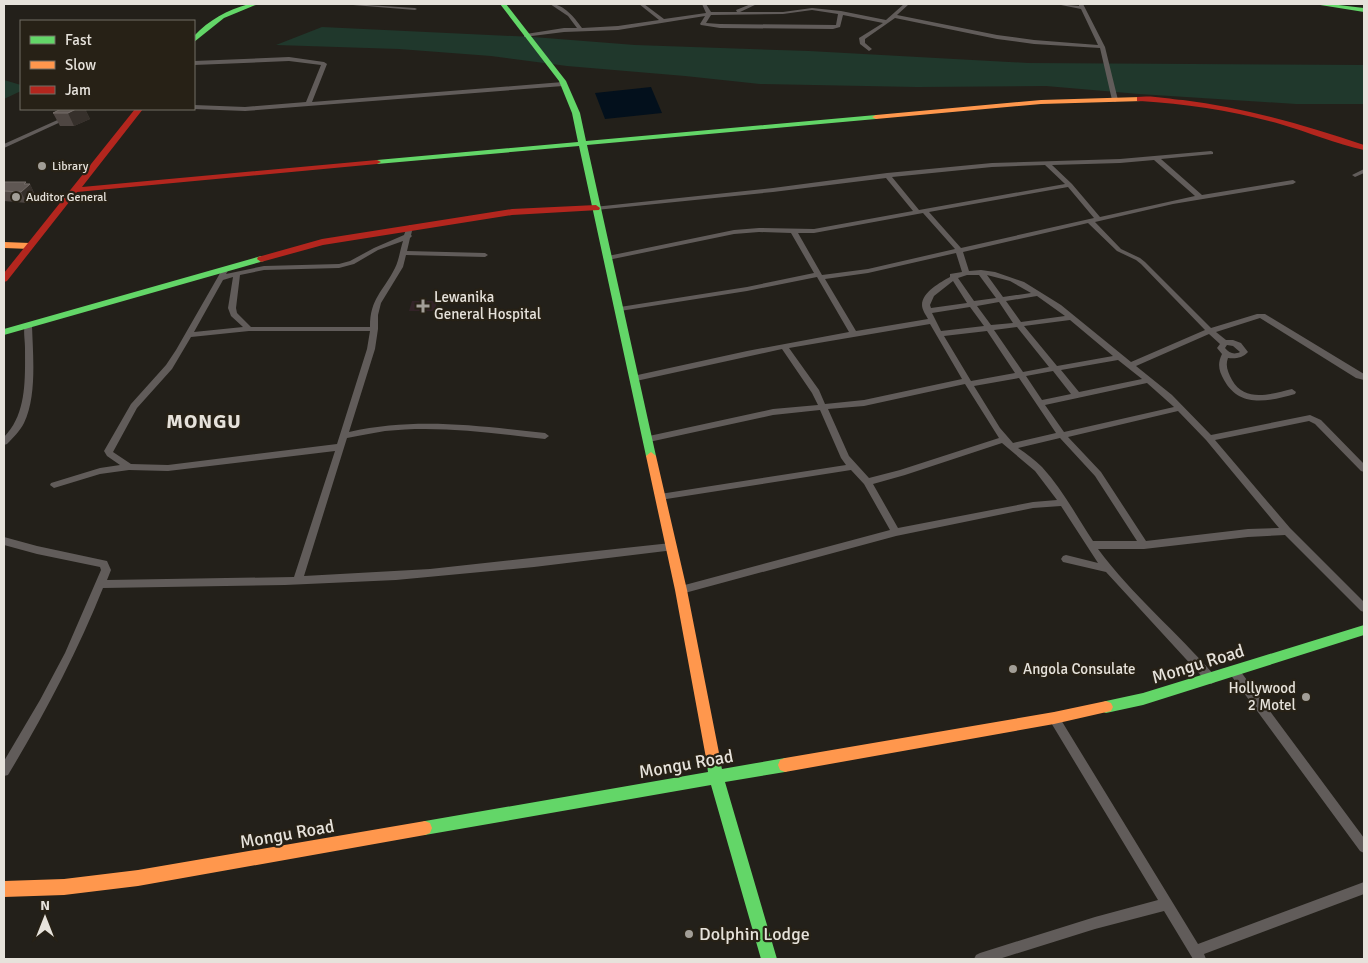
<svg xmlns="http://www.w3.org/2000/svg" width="1368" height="963" viewBox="0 0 1368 963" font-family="Signika,sans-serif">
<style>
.medical{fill:#332328}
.green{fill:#20382c}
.water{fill:#03101c}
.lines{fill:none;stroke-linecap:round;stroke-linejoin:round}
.street{fill:#615c5a;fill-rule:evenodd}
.fast{fill:#63d668;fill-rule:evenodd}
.slow{fill:#ff974d;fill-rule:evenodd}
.jam{fill:#b3261e;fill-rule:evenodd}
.wall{fill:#4e4642}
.shaded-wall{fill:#36302b}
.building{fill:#5f5753;stroke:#746c68}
.poi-dot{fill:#a29e97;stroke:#272116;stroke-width:2}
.labels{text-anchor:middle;stroke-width:4.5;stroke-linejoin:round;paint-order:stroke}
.far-poi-label{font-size:12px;fill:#e6e2db;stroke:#272116;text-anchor:start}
.poi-label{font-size:15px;fill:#e6e2db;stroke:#272116;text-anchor:start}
.near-street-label{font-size:18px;fill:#e6e2db;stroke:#272116}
.near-poi-label{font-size:18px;fill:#e6e2db;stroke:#272116;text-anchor:start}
.district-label{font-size:20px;font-weight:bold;letter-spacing:1px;fill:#e6e2db;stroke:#272116}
</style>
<rect width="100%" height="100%" fill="#23201a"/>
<path class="medical" d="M412 301H437L435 311H409Z"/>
<path class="green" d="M322 27 533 37 635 45 809 51 1028 63 1364 65V104H1296L1139 94 1046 86 917 87 760 84 685 76 567 66 491 56 399 49 276 45Z
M4 80 21 85V91L4 99Z"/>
<path class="water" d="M651 87 662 113 605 119 595 93Z"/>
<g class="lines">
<path class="street" d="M351 4 415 8 417 9 415 10 353 5Z
M550 4C564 4 574 17 582 28L618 26 659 20 639 4H644L664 19 706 13 702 4H706L711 12H737L736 10 751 4H757L740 12H783L812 8 841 11 886 20 904 4H909L897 15 997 35 1034 40 1098 45 1081 9 1056 4 1079 6V4H1083L1105 47 1118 100 1115 102 1112 100 1100 48 1034 44 997 39 895 18 865 39V43L872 49 869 51 860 44 859 38 883 23 843 15 840 27 833 29 720 28 701 25 700 24 705 16 618 30 564 32 524 37V35L526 34 564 28H577L568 16ZM812 10 838 14 836 25 720 24 706 23 711 15 783 14Z
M289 57 324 62 327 64 312 102 563 82 566 84 563 86 245 111 194 109V105L245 107 306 102 321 65 289 61 194 65V61Z
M82 109H89L4 148V144Z
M1211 151 1213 152V154L1161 159 1202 195 1293 180 1296 182 1293 184 1173 204 1095 222 1121 249 1140 258 1145 262 1211 328 1257 314H1265L1364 374V380L1356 378 1260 318 1216 332 1226 340H1233L1241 343 1248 352C1243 358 1235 359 1228 358 1225 366 1228 372 1232 380 1245 403 1271 394 1292 389L1296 392 1295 394C1269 401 1240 409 1224 380 1219 371 1217 364 1222 354L1217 348 1220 344 1209 334 1136 366 1172 395 1211 435 1310 415 1321 420 1364 464V472L1361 471 1315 424 1309 421 1215 440 1290 528 1364 602V612L1361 611 1285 535 1248 537 1144 549H1098C1132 595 1177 632 1215 676L1216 679 1215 682 1211 684 1207 682 1106 572 1063 562 1061 559 1063 556 1066 555 1098 563 1061 506 1033 508 896 536 681 594 678 593 676 590 678 587 681 586 890 530 864 484 851 470 660 500 657 499 656 497 657 495 660 494 846 465 841 458 820 410 773 415 649 442 645 439 649 436 773 409 818 405 812 393 782 349 636 381 633 380 632 378 633 376 747 351 849 332 817 277 747 291 620 311 616 309 620 307 747 287 814 273 791 233 759 232 734 234 608 260 605 258 608 256 734 230 759 228 814 229 913 211 886 178 773 192 596 210 593 208 594 207 773 188 887 173 992 163 1120 159ZM1154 160 1195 196 1100 217 1072 184 1052 165 1120 163ZM1045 165 1065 184 919 210 892 177 992 167ZM1068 187 1094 218 961 248 929 212ZM923 213 955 249 868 269 822 275 798 233H814ZM1088 223 1117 251 1136 260 1141 264 1205 330 1131 362 1061 305 1024 282 995 272 981 270 969 271 963 252ZM956 253 962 272 950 274V277C941 282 922 292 922 305 922 310 926 315 928 319L856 331 825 279 868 273ZM967 275H979L996 298 974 301 958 278ZM987 275 1010 281 1031 293 1003 297ZM953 281 967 303 931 308 930 305 934 296ZM1037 296 1065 316 1021 322 1006 301ZM999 302 1013 323 991 325 977 306ZM970 307 984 326 941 331 932 313ZM1070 320 1113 356 1057 366 1024 326ZM930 324 962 379 864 400 825 404 819 390 789 348ZM1017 327 1049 367 1023 372 994 330ZM987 331 1015 373 971 381 944 336ZM1227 345 1233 346 1240 352C1234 355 1229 353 1225 348ZM1118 360 1142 379 1079 392 1061 370ZM1053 371 1071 394 1042 400 1026 376ZM1019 378 1056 433 1013 443 1000 428 974 386ZM1147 383 1174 407 1064 432 1045 405ZM965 384 999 438 900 470 869 478 849 456 828 409 864 406ZM1178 411 1206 440 1279 528 1248 529 1146 541 1101 472 1068 437ZM1060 438 1095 476 1137 541H1093C1077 517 1063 490 1042 467 1035 460 1027 454 1018 448ZM1002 443 1035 471 1057 500 1033 502 898 528 873 484 905 475Z
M1364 169V173L1355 177 1352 175Z
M410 225 413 227 411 235 412 236 410 238 407 251 485 253 488 255 485 257 406 255 403 267 381 303 378 315V329L375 349 349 432C418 417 476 426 545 433L549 436 545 439C492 433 438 425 385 431 372 433 359 436 347 438L304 576 430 569 671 543 674 544 676 547 674 550 534 567 396 580 285 585 103 588C77 653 44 715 8 775L4 776V761L40 700 65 653 101 570 100 567 37 554 4 545V537L37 546 107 561 111 570 107 580 294 577 335 451 168 471 129 470 100 474 54 488 50 485 51 483 100 468 120 465 107 456 104 451 131 404 166 365 176 350 223 268 225 267 229 269 226 274 264 266 339 264 350 261 374 248 404 235 407 227ZM403 241C400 250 399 260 395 268 383 292 370 298 370 327H251L237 313 236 308 240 275 264 270 339 268 354 264 378 250ZM233 277 228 308 231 316 243 327 194 332 223 280ZM249 331H370L367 349 337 444 168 465 131 464 113 452 137 408 172 369 191 337Z
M25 324H28L32 326C33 355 37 396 24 423 20 431 13 438 7 444L4 445V437C27 414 25 379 25 348 25 340 23 331 25 324Z
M1234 667 1238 668 1364 838V853L1360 851 1230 674 1229 671 1230 668Z
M1054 713 1058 715 1198 944 1364 882V894L1204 954 1206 959H1193L1164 911 1095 929 999 959H974L976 955 980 953 1095 917 1158 900 1050 721 1049 718 1050 715Z"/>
<path class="fast" d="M249 4H258L224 18 194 42V36C209 20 227 10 249 4Z
M500 4H506L566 81 580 113 586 141 876 115 880 117 876 119 587 145 656 456 655 459 651 460 646 456 579 146 377 164 373 162 377 160 578 142 572 113 559 81Z
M1314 4H1330L1364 8V12Z
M261 256 265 259 264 261 4 335V329Z
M1364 625V635L1143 705 1106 713 1101 711 1099 707 1101 703 1106 701 1143 693Z
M713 751 718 753 722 769 785 758 790 760 792 765 790 770 785 772 725 782 777 959H761L711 785 425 835 420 833 418 828 420 823 425 821 708 772 706 758 708 753Z"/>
<path class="slow" d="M1140 97H1143V101L1041 104 876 119 872 117 876 115 1041 100Z
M4 242 30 243 34 246 30 249 4 248Z
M651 452 656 456 687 590 720 758 718 763 713 765 708 763 706 758 675 590 646 456Z
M1106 701 1111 703 1113 707 1111 711 1054 724 785 772 780 770 778 765 780 760 785 758 1054 712Z
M425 821 430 823 432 828 430 833 425 835 138 886 64 895 4 897V881L64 879 138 870Z"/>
<path class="jam" d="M1137 97C1152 95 1169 99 1183 100 1245 108 1305 125 1364 145V150C1336 144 1308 132 1280 124 1234 111 1187 104 1140 101H1137Z
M135 109H143L82 187 377 160 381 162 377 164 77 192 7 281 4 282V273Z
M596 205 600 208 599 210 512 215 323 245 261 262 257 259 258 257 322 239 512 209Z"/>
</g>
<path class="wall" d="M61 109H85L90 119 74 126H60L53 113Z
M4 182 30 184 35 195 27 203 4 201Z"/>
<path class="shaded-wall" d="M76 109H85L90 119 74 126 68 113Z
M26 182 28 186 30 184 35 195 27 203 21 192 24 184Z"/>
<path class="building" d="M61 109H76L68 113H53Z
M4 182H26L24 184H30L21 192 4 191Z"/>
<g class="poi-dot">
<circle cx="42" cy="166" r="5"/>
<circle cx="16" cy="197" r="5"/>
<path d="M420.5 298.5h5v5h5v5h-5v5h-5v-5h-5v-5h5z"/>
<circle cx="1013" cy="669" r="5"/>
<circle cx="1306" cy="697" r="5"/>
<circle cx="689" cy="934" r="5"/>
</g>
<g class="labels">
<g class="far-poi-label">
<text x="52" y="170">Library</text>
<text x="26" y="201">Auditor General</text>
</g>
<g class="poi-label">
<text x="434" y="302">Lewanika<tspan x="434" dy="17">General Hospital</tspan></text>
<text x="1023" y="674">Angola Consulate</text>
<text x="1296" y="693" text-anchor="end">Hollywood<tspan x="1296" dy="17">2 Motel</tspan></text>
</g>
<g class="near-street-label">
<text transform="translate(1198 664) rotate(-17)" y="6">Mongu Road</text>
<text transform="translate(686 764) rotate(-10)" y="6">Mongu Road</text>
<text transform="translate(287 834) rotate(-10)" y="6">Mongu Road</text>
</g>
<g class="near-poi-label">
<text x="699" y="940">Dolphin Lodge</text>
</g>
<g class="district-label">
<text x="204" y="428">MONGU</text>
</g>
</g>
<rect width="1368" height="963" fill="none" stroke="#e6e2db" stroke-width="10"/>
<rect x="20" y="20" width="175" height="90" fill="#272116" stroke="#736e65"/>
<rect x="30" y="36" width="25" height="8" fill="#63d668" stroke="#736e65"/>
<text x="65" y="45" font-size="15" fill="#e6e2db">Fast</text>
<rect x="30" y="61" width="25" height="8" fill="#ff974d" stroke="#736e65"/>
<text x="65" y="70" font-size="15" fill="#e6e2db">Slow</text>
<rect x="30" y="86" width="25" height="8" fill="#b3261e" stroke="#736e65"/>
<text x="65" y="95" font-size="15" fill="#e6e2db">Jam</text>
<g transform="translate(45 918)" stroke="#272116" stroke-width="4" paint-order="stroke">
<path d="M0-4L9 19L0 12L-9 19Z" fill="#e6e2db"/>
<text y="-8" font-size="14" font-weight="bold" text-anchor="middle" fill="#e6e2db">N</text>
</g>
</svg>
